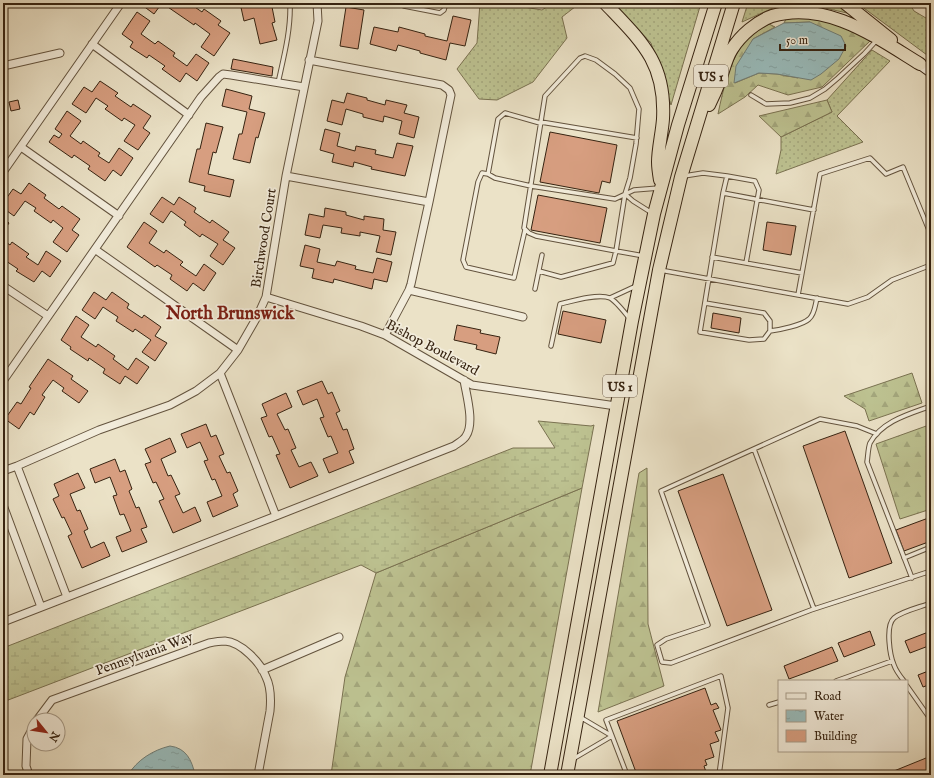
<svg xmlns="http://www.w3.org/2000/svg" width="934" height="778" viewBox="0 0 934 778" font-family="'IM FELL English',serif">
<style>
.grass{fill:url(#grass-dots);stroke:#7a7251}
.forest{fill:url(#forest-firs);stroke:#7a7251}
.wetland{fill:url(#wetland-marsh);stroke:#7a7251}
.water{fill:url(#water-ripples);stroke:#717f78}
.building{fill:#d79e80;stroke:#362311}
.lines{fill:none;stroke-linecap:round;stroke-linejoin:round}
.service-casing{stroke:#63533e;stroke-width:5.5}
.minor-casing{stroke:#63533e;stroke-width:9}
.secondary-casing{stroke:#362311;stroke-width:12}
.trunk-casing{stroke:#362311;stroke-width:14}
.service{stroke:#f2ecdb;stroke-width:3.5}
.minor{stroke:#f2ecdb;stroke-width:7}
.secondary{stroke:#f2ecdb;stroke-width:10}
.trunk{stroke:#ebe2c7;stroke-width:12}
.labels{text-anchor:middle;stroke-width:3.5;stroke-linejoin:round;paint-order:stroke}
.shield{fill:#f2ecdb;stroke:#6e5f4e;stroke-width:1}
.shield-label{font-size:13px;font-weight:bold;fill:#362311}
.street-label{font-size:14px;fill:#362311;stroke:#f2ecdb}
.district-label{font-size:18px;font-weight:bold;fill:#7a1f14;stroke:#f2ecdb}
</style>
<defs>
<pattern id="grass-dots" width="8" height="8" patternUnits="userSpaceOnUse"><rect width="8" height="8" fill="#bdc291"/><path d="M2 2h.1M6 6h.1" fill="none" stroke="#a3a67c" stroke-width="1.8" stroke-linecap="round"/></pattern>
<pattern id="forest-firs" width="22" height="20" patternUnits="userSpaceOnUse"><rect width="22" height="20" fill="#bdc291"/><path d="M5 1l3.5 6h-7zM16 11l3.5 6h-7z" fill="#a3a67c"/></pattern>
<pattern id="wetland-marsh" width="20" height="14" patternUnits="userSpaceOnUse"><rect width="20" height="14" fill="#bdc291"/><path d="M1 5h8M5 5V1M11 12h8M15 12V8" fill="none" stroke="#a3a67c"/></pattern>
<pattern id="water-ripples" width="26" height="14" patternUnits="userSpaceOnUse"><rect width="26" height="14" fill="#99bcbc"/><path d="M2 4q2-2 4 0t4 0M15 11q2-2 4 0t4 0" fill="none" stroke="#84a1a1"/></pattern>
</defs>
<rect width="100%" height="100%" fill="#ebe2c7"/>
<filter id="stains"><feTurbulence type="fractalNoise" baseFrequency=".005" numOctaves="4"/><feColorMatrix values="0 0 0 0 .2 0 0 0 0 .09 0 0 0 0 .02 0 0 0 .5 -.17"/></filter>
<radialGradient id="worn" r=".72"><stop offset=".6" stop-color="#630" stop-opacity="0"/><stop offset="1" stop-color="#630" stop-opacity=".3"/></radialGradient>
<path class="grass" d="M480 3H500L542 10 553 3H580L562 17 567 38 533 82 497 100 479 99 457 69 477 43Z
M613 3H701L671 105 651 43Z
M748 3H837L847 13 807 4 773 8 742 22Z
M857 3H909L914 11 931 21V58Z
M872 50 890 61 837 116 863 142 776 174 781 150V137L832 112 827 100Z"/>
<path class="forest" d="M809 17 841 24 870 41 822 87 788 95 758 85 745 97 718 114C723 90 730 58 746 40 752 33 762 29 769 24L775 27 753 39 735 83 759 73 777 74 798 78 810 22 784 23 786 19Z
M827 100 832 112 781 137 759 116Z
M912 373 922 403 869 421 865 409 844 396Z
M929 425 931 433V509L900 519 876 444Z
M647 468 648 624 664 686 598 712 639 473Z
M582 488 530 775H331L345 677 376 573Z"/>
<path class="wetland" d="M538 421 591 426 594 425 582 488 376 573 361 565 3 702V648L513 448H555Z"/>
<path class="water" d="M810 22 841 36 846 46 839 59 821 74 811 80 777 74 759 73 734 83 736 66 753 39 784 23Z
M170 746C186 748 192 760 195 775H128C137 760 153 750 170 746Z"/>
<path class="building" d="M143 3H162L154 14 142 5Z
M162 3H189L202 12 204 9 221 21 218 25 230 33 214 56 201 47 210 34 195 23 194 25Z
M240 3H277L278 6 272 7 275 22 272 23 277 40 260 44 254 18 244 21Z
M346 7 364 10 358 49 340 46Z
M137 12 150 21 141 34 155 44 158 41 175 53 173 56 187 66 196 54 209 63 197 81 186 73 180 82 162 69 165 66 149 55 147 58 130 47 133 42 122 34Z
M453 16 471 20 465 46 450 43 446 60 420 53V51L398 45 396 51 370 44 374 27 398 32 399 27 425 34V36L447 41Z
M233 59 273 67 272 76 231 69Z
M100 81 118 93 115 96 131 107 133 104 151 116 143 128 150 133 138 150 124 141 135 125 124 118 122 121 105 109 108 106 96 98 86 113 72 104 84 87 92 92Z
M226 89 252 96 249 109 265 113 258 138 256 137 250 163 233 159 239 134H242L247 112 222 106Z
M347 93 367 98V100L385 105 386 100 407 105 404 113 419 117 414 138 399 134 402 121 384 116 383 122 363 117V114L346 109 342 125 327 121 332 100 344 103Z
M18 100 20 109 11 111 9 102Z
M67 111 81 121 70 136 81 144 83 141 100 153 98 156 109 163 119 148 133 158 121 176 113 170 105 181 88 169 90 166 74 155 72 158 49 142 54 135 59 138 62 134 55 129Z
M206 123 223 127 216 153 213 152 208 174 234 180 230 197 204 191 205 186 189 182 197 149H200Z
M325 129 340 133 337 146 355 151 356 146 376 150 375 154 393 158 397 143 413 146 405 176 371 169 372 167 354 162 353 167 332 162 334 154 320 150Z
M550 132 617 145 610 183 602 181 599 193 540 182Z
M29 183 46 195 44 198 59 209 62 206 80 219 72 230 79 235 67 252 53 242 63 228 53 220 51 223 34 211 36 208 25 201 14 216 3 208V203L13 189 21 194Z
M538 195 607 208 600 243 531 230Z
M162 197 174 205 179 197 196 208 194 212 210 223 212 220 229 232 223 240 235 248 223 265 210 256 218 244 202 234 200 237 184 225 186 222 171 211 163 223 150 214Z
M325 208 346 212V215L364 220V216L384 219 383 230 396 232 391 255 376 252 380 236 360 232V236L341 233 342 228 323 225 320 238 305 235 309 214 324 217Z
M3 218 9 223 3 232Z
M144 222 157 231 149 243 164 253 166 250 183 262 180 265 196 276 204 264 216 273 204 291 193 283 187 291 170 279 172 275 157 265 155 267 127 247Z
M767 222 796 226 791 255 763 250Z
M3 240 10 245 12 242 29 254 26 257 38 265 46 251 61 261 50 277 42 271 34 282 16 271 18 269 3 259Z
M305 245 320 249 317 262 335 266 337 261 356 266 355 269 373 273 377 258 392 262 387 282 374 279 372 289 334 279 333 283 312 278 314 269 300 266Z
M94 292 106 300 112 292 129 304 127 308 142 318 144 315 161 327 155 336 167 343 155 361 142 352 151 340 135 329 133 332 116 321 118 317 103 307 95 319 82 310Z
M563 311 606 320 601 343 558 334Z
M713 313 741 318 739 333 711 328Z
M76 316 89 325 81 337 96 347 98 344 115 356 113 359 128 370 136 358 149 367 137 384 125 376 120 384 103 373 105 369 89 358 88 361 70 349 71 347 61 340Z
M457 325 481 330 480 333 500 337 496 354 476 349 477 345 454 340Z
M48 359 73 376 71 379 88 391 79 403 62 391 64 388 53 380 42 395 45 397 34 415 30 412 19 429 5 419 17 402 21 404 31 388 29 387Z
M322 381 328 394 332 392 340 411 336 413 343 430 347 429 354 449 349 451 354 463 329 473 323 459 338 453 331 436 328 437 320 418 324 417 317 399 303 405 297 391Z
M286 393 292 407 277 414 285 430 288 429 296 448 291 450 299 467 311 462 318 476 290 488 276 455 280 454 272 436 269 437 261 418 267 416 262 404Z
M206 424 211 437 216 435 224 454 219 456 227 473 230 472 238 491 233 494 238 506 213 517 207 502 222 496 215 479 212 480 204 461 208 460 200 442 187 448 181 434Z
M845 431 892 563 849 578 803 446Z
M170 438 176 452 161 459 168 476 171 475 180 494 175 496 183 513 195 507 201 521 173 533 159 501 164 499 156 482 153 483 145 464 151 462 145 449Z
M115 459 120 472 125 470 132 489 129 491 136 508 139 507 147 527 141 529 147 542 122 552 116 537 131 531 124 514 120 515 113 496 117 495 110 477 95 483 90 469Z
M78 473 85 488 70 494 77 511 80 510 88 529 84 531 91 548 104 542 110 556 82 568 68 536 72 534 64 517 62 518 53 499 59 496 54 484Z
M723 474 772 610 727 626 678 491Z
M931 517V541L904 551 896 530Z
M870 631 875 645 844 657 838 643Z
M931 631V645L910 653 905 641Z
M832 647 838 661 789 679 784 666Z
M931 670V684L923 687 918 675Z
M705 688 711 705 716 703 719 708 713 710 721 730 715 732 719 741 710 744 714 757 705 760 707 765 704 766 707 775H637L617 721Z
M931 756V774L890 775 889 773Z"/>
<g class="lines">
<defs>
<path id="service" d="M396 3 404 6 440 13 444 10 446 3
M585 56 596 60 615 74 630 88 639 109 636 144 630 178 625 194 616 251 536 236 529 233 524 228 545 96 580 58Z
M278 83C284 56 291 30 290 3
M751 95 766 104 790 103 810 98 825 89 838 78 864 54 876 41
M541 122 637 138
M540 123 505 113 498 119 488 174 495 178 531 186 615 199 634 190 659 188
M488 174 482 173 478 182 463 260 466 267 514 278 525 230
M684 176 703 173 727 176
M723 193 727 176 755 181 759 190 746 263
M625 194 633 201 652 213
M712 257 802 273
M660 270 848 304 868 297 892 280 931 265
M539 271 561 277 613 263 616 251 644 256
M535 289 542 255
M798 295 820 174 870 158 886 174 903 167 931 235
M610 298 636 286
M705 303 764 313 770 321V331L764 339 749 340 700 332 723 193 814 210
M770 331C779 330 803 325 809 319 815 314 815 305 817 298
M551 346 560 304C572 301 598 293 610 298 616 301 625 313 630 319
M877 434 857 426 820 419 661 491 708 625 666 639 657 645 662 662 671 663 811 610 931 571
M754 449 814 609
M904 558 931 547
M912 578 867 462C868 456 868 448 870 443 882 421 909 414 931 406
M836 681 892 661
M904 681C900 676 896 671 894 665 890 656 885 626 894 618 902 611 921 607 931 603
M907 686 931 720
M769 705 779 702
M580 717 612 736
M573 759 612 736
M627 775 606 720 721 676 728 708 719 775"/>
<path id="minor" d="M92 44 189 115
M309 60 442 85 449 90 451 95 429 202 411 284 409 290 385 335
M3 66 60 53
M21 147 119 216
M3 172 121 3
M286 176 429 202
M96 250 238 350
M3 286 48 316
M409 290 523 317
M266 297 361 326 385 335 472 385 616 406
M220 373 276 516
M3 381 201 97 219 77 223 74 231 75 304 87
M17 466 67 597
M3 471 17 466 99 430 170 405 196 391 220 373 238 350 257 317 266 297 286 176 318 21 317 3
M3 505 41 607
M3 622 276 516 454 446C458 443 464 440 466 436 475 423 466 394 464 380
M262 670 339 637
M37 720 52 700 209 643C214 642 220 641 225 641 241 642 261 663 266 677 271 687 271 700 270 711L258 775
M29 775 26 766 27 739 34 726"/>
<path id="secondary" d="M920 64 931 72"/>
<path id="trunk" d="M605 3C641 41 666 62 663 119 662 133 658 149 658 162 658 168 659 174 660 180
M845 3 891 40
M709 105C713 97 717 88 720 80 724 69 726 58 732 49 741 35 756 22 772 16 826 0 876 37 920 64
M550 775 632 321 654 214 678 125 716 3
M567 775 659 270 681 177 734 3"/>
</defs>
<use href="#service" class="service-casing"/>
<use href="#minor" class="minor-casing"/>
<use href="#secondary" class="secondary-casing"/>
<use href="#trunk" class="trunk-casing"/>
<use href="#service" class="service"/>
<use href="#minor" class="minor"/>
<use href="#secondary" class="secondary"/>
<use href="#trunk" class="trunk"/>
</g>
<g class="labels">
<g class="shield">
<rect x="694" y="65" width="34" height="22" rx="3"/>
<rect x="603" y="375" width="34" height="22" rx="3"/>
</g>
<g class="shield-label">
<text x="711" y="81">US 1</text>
<text x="620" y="391">US 1</text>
</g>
<g class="street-label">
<text transform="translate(263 238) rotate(-81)" y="5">Birchwood Court</text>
<text transform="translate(433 347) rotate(28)" y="5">Bishop Boulevard</text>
<text transform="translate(144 653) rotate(-20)" y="5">Pennsylvania Way</text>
</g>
<g class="district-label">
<text x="230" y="319">North Brunswick</text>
</g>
</g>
<rect width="934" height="778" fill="none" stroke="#ebe2c7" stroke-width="16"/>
<rect x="4" y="4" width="926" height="770" fill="none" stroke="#362311" stroke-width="2"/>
<rect x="8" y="8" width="918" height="762" fill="none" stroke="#362311"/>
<rect x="778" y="680" width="130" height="72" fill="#f2ecdb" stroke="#a79c8a"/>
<rect x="786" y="693" width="20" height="6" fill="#f2ecdb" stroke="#a79c8a"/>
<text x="814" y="700" font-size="12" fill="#362311">Road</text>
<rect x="786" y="710" width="20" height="12" fill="url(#water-ripples)" stroke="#a79c8a"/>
<text x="814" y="720" font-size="12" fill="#362311">Water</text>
<rect x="786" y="730" width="20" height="12" fill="#d79e80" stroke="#a79c8a"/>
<text x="814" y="740" font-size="12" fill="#362311">Building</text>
<g transform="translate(46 732) rotate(120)"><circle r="19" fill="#f2ecdb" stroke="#a79c8a"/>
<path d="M0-3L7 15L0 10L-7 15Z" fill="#8f2418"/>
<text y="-6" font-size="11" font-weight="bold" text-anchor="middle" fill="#362311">N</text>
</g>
<path d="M780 44v6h65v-6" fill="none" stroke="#362311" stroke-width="2"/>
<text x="786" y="44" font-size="12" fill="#362311" stroke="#f2ecdb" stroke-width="3" paint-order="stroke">50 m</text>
<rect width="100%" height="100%" filter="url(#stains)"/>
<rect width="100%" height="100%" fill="url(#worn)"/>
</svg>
